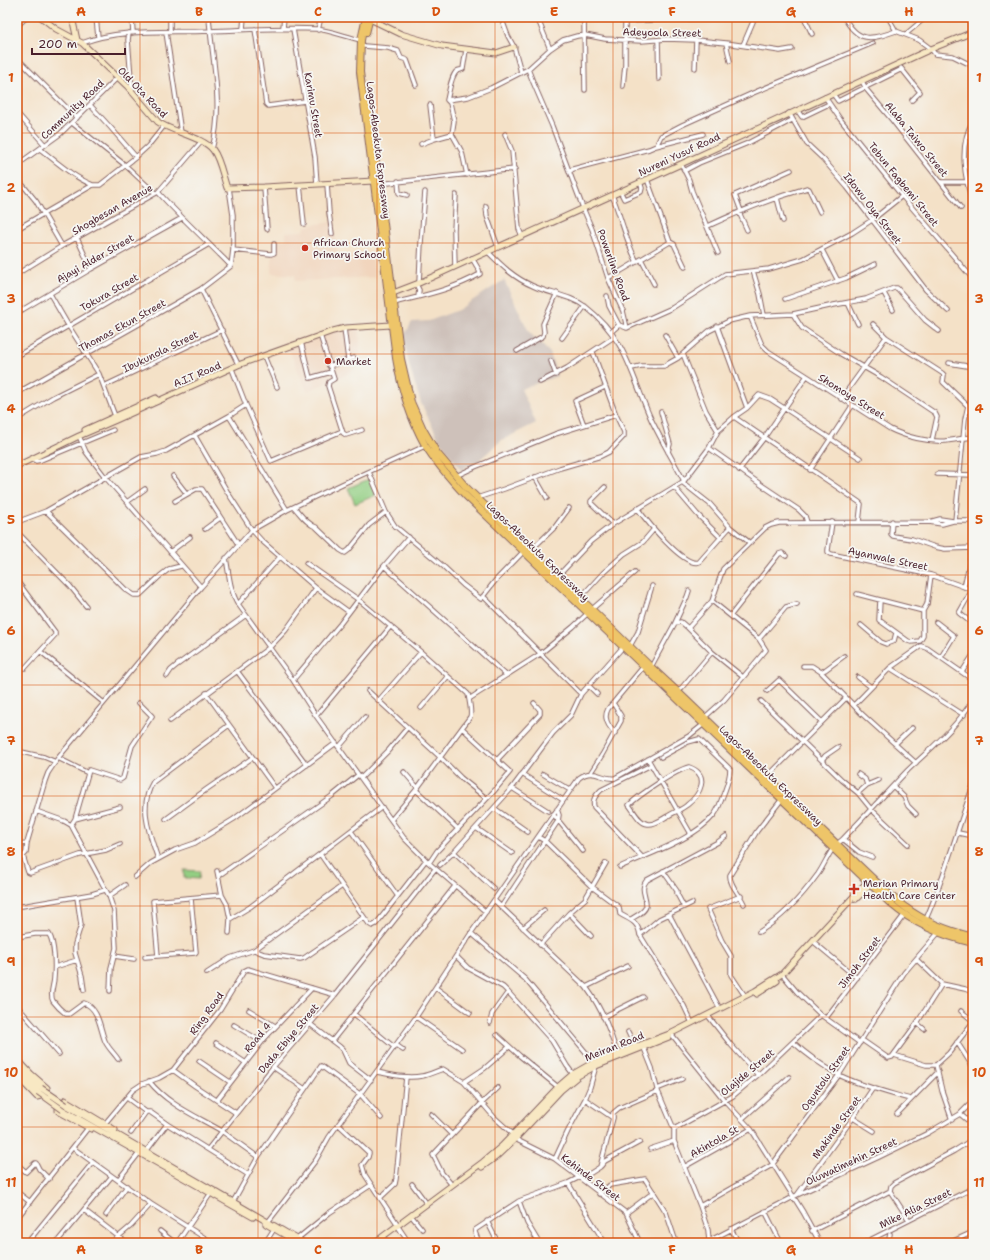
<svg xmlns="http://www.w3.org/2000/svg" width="990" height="1260" viewBox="0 0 990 1260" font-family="'Shantell Sans',sans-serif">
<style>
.built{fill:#f1d5bd}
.industrial{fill:#cec1ba}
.green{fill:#92ce82;stroke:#6e7656}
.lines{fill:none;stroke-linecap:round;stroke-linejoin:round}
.street-casing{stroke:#866362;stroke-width:5.5}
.secondary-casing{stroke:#866362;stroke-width:7}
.highway-casing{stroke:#866362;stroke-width:8}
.street{stroke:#fff;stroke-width:3.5}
.secondary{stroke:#f8e8c3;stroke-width:5}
.highway{stroke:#eec569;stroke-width:6}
.secondary-bridge-casing{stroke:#866362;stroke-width:7;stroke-linecap:butt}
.secondary-bridge{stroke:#f8e8c3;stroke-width:5}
.grid{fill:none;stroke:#d8530f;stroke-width:1;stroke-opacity:0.55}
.poi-dot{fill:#c8321e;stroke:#f6f6f2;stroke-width:1.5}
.labels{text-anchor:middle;stroke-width:3.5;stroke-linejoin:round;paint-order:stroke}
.street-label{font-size:10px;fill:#4a1f2b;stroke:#f6f6f2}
.poi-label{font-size:10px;fill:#4a1f2b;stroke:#f6f6f2;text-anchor:start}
.neatline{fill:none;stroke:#d8530f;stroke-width:1.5}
.grid-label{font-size:13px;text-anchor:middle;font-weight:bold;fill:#d8530f}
</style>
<rect width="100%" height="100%" fill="#f6f6f2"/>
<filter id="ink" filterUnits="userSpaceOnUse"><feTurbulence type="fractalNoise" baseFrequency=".025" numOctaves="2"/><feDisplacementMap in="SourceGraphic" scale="8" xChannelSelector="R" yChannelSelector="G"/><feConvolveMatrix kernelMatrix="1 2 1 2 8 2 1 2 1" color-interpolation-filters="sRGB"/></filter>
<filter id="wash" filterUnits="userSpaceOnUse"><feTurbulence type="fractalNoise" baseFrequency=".012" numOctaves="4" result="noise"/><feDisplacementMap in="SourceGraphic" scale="16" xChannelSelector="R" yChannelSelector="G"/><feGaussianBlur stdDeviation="0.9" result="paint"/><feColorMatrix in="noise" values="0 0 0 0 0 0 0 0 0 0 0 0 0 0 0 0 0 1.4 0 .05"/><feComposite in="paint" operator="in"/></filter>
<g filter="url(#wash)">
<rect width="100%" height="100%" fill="#f4e1c7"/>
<path class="built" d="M332 222 335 234 338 256 372 255 375 277 296 281 295 275 271 273 274 239 286 240V232L304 231 305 226Z
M360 327V356L362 365 345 375 307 391 288 347 344 329Z"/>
<path class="industrial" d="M504 280 529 332 550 353 557 376 521 389 536 423 502 440 471 467 469 465 461 470 437 436 421 403 411 372 403 338 412 322 429 321 458 310Z"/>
<path class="green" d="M369 479 376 495 355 504 348 488Z
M184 870 200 871 199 879 184 878Z"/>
</g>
<g filter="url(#ink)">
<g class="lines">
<defs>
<path id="street" d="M96 17 98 37
M132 17 133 33
M170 17V32
M209 17C212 61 224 106 212 149
M501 17 508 36 514 47 521 72
M537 17 550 49
M584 17 585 90
M804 17 812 34
M844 17C858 43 871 40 896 31
M888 17 896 31 919 40 931 49 935 54 953 56 973 66
M625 21 705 18 708 17
M17 26 27 17
M283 28 284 17
M243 29 244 17
M255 29 266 104 268 106 305 101
M293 29 315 157 317 184
M318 30 321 17
M166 32 181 133
M129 33 128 40 132 91
M906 34 926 17
M658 40 659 79
M82 43C121 28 167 33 209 31 245 30 280 27 316 29 329 30 347 37 361 40
M726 43 730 61
M743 45 755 17
M364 46 388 48 398 51 401 58 407 60 416 85
M466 50 463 69C461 70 459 70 457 71 451 75 449 93 447 100L450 103 454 121 452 134 462 152 467 175
M17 58 77 118
M695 68 696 40
M901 68 920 92 912 100
M862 81 866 89 892 120 961 208
M623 86 625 65V17
M833 94 838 101 902 69
M825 97 840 119 902 196 973 279
M447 100 468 97 491 88 528 69
M90 105 111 128 136 157
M430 105 434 139
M797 110 802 117 829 104
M17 113 45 145
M789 113 807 144 823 159 847 187 926 290 948 311
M973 121C958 146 965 179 973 205
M72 123 125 165 155 193
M505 134 512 151 519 229 522 236
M421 144 434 139 452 134
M656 146 661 136 682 125 753 93 873 43
M40 149C57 162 73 177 93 185
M681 164 689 180 692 191 718 253
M17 165 60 134 117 78
M684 171 699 163 748 143 792 120
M569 172 573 169 649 149 656 146 703 134
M17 178 36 201 62 246
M647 179 670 242
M398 181 399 193 407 195
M941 182H967
M327 184 329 213 332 234
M379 184 515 169
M300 185 304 224
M264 187 267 229
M229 188 233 215V250L231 266
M620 191 624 199 641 192 642 188 640 182
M158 192C181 218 207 241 231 266
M612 195C621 217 626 241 637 262
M777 198 783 221
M486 206 487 216 498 247
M741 211 735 195 791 170
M739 212 747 230
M708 226C740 211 773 198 807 188L809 189 820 212
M17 229 93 185H100L136 157 148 146 164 126
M77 238 91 269
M233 250 271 254 274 253V244
M822 250 838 281
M487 251C501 265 514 278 533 286 550 294 570 295 586 307 627 339 631 375 651 419 661 440 673 460 684 481
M641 259 654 284
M455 266 454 230 456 195
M753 271 760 294 764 315
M17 274 62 246 158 192 201 142
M608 278 621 271 670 242 674 244 685 267
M419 283 421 243 425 192
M416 284 419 290 418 297
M201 289 237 362
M884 293 893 310
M50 294 68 325 99 374 115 416
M607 296 609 306 619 325
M785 299 846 278 875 264
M394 303C425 295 452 290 480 274L479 270 472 258
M848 303 858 324
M17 313 91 269 182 218
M793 314 802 328 841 354 881 377 935 413 937 417 932 440
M750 316 762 345 768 351 890 429C906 437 927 442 945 441 954 440 964 438 973 437
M873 324 886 337 942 373 944 375 943 382 944 383 968 406 973 407
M717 326 747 408
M344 328 348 360
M627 328 623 311 608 278 592 229 583 208 552 126 533 82 528 69 550 49 563 40 577 36 585 35 605 39 641 41 667 39 696 40 726 43 780 51 792 49
M627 328 672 308 725 274 769 269 803 259 852 233 872 220 902 196
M611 332 619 325 627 328
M320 335 334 379 329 382 328 386 343 433 346 435 362 430
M665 335 678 358
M562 338 585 306
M301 342 310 378 331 372
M517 351 543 336 544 332 543 324 557 293
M683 354 706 411 718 431
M17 356 209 244
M264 356 277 387
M551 361 556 375
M949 363 973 367
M329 366 354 358
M632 368 641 366H664L669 363 678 358 709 331 729 321 750 316 793 314 834 305 866 299 894 288H897L925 320 939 331
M232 369 246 405 271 461 342 431
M540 382 567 368 614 337
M104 386 222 330
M17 393 201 289 231 266
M841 399 886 337
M661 412 670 444 668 452
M229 416 287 510
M734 417 859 502 861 504 859 522
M17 419 53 397 99 374
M584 425 575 401 605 387
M79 436 86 452 106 478 201 587
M195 436 228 493 252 530 262 541 316 588 349 612
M709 448 763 486 799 510 805 516 807 522
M32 459 36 461 41 460 113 430
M739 470 764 438 806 377
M810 470 852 406
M369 472 386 512 395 526 444 567 463 585 481 599 495 581 524 551
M937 474 973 475
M173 476 187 494
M456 476 475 467 555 434 616 415
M535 477 547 498
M682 482 710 504 730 527 750 543
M605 487 591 501V503L613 524
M674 487 697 514 721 538
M477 498 504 489 560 468 601 456 609 452 624 436V432L616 415 593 352
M175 501 196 489H202L238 544
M127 502 145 489
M294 507C300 514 307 524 316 527L340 550 345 553 349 550 369 525 386 512
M637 508C646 520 684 568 699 562L730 527
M46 511 125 589 134 595H140L160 576 169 569 181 566
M892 521 891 534 893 536 912 539 935 547 945 549 973 548 964 587
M955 521 965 419 968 406
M17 522 46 511 141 457 157 454 166 451 229 416 246 405
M832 522 828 550V552L831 554 931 575 973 590
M929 522 942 524 953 521
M205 529 220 518
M17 532 70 586 86 606
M531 550 555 527 569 508
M170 552 190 537
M226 558C229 574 230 591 238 604L293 680 316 716 404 838 429 863 486 912
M306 563 359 600 421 652 468 694C469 699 472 713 470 717L416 790 391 820
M384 566 506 675
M558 576 591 541 613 524 684 481 709 448 718 431 734 417 747 408 759 395 770 399 784 408 860 458
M17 581 55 632V635L25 668H21L17 665
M972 590 959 613 973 624
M857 594 923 611
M483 596 581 694
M580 598 603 573 624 554 643 542 654 529
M880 600 879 620 908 641 911 642 920 641 923 636V611L927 604 931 575
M238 604 280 557
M592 609 635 572
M731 615 779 554 782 553 786 556
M936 622 954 636 941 657
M675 623 687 597 689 591
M861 625 881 642 886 644 894 641 896 633
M688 628 712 652 743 677
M759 639 786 607 797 604
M630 646 638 632 652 586
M40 651 104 703
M803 666H812L821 672 862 714 916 763
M651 667 675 623 681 622 688 628 712 601 723 569 765 528 771 525 779 523 929 522 940 519 953 521H973
M890 668 964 715
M237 671 307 765
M821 672 825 670 844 656
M962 672 973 655
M167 676 171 670 177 665 246 615
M858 677 871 687
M293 680 340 624 384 566 409 537
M588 685 597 694
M368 691 440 757 461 778 486 798
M767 691 779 680 822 722
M678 692 712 652
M206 693 275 788
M469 699 540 654 573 627 588 613
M379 700 421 652
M761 701 842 780 858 793 871 809 908 844
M613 703C602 713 605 723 615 733
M854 705 890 668 921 646 927 648 973 680
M421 708 448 676
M316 716 391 626
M704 718 724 700 766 650 759 639 712 601
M170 721 270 647 286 630 316 588
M895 744 912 728
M339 747 365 717
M17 751 44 757 56 762
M58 758 88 773
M648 759 691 834
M497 760 540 714V710L534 703
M822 760 825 756 838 747
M689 767C711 775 700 795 687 805 681 810 674 812 668 816 662 819 655 825 648 824 639 823 634 811 629 805 639 795 676 770 689 767Z
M404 772 417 787
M591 772 602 755 621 721V716L613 703 643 667
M522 774 563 800
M543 774 570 790
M858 774 865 779 867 785 858 793
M767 777 846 698
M361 778 388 751 407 728
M867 785 879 780
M893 786 904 797 908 806 916 814
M512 788 553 733 571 715 581 694 623 647
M416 790 458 829
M494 808 528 832
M36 811 64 821 71 825 109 896 114 911 116 948 111 968 110 991
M553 814 583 851
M75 819 120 807
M166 819 207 789 252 758
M71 825 75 819 89 770 120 780 123 778 132 746 152 716 139 703
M476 828 512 853
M351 831 397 895
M958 833 973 836
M538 837 545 841 592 887 619 907 620 914C630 920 638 921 640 935L684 1006 692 1023
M843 839 859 852 872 857
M17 844 27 843
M120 844 106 850 80 855 30 873 28 872 23 856 26 853 27 843 45 781 48 773 58 758 201 587 252 530 287 510 342 484 425 446
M320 854 369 924 372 926 376 924 426 860
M642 857 594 807C592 799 596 795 601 790L651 765
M158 859C150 835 138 807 153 782L229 725
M17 861 23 856
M429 863 437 851 495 790 510 772 462 728
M440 865 454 852
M620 867C648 854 695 839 714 815 719 809 721 800 724 793 727 785 730 778 730 769L699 739 688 742 661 757
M217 871 222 895 227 904 230 919 229 933
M663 871 677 891V894L684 907 692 903
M218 876 332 796 358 775
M135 877 151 863 175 850 195 843 234 819 336 743
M494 889 454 852 512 788 548 811
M109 896 125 885
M741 896 708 909 722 941 731 956V975L745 996
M77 897 81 925 75 944V953L82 976 84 990
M495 901 586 987C600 1006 611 1031 617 1055
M17 903 19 906H22L92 894 105 890
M744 904C740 894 729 885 730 875L757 831 782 799
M501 907 558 821 559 815 557 809
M569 913 591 936
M669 914 720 1009
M230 919 250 907 382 807
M631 919C636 916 645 912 646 906 647 896 639 889 647 880L718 842 726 836
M926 919C945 876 957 830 973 786
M523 928 544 910
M759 932C782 918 802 896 818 874 827 861 829 849 843 839 865 816 886 793 908 770 932 747 955 729 973 700
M471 933 525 979 594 1062
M640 935 659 919 684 907
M17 937 35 934H49C55 944 55 967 54 978 54 985 49 994 53 1001 56 1005 62 1011 66 1014H69L84 1003C99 1008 100 1029 105 1041 108 1048 114 1053 118 1059
M815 943 857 978
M540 945 569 913 585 899 606 863
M254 950 264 954 300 959 304 958 364 917
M114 956 134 959
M158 956 153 901 222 895
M145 957 195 953 196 952 191 899
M457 957 468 968 503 987 508 992 552 1041 567 1066 573 1074
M916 959 942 984 965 989 973 992
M55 967 77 960
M207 973 230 958 254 950 342 886
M782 974 797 992 821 1015 860 1043
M586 987 628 966
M436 988 470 1013
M17 1006 59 1054
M249 1010 275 1026
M961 1011 973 1021
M354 1014 394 1047
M416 1017 462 1049
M603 1017 643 997
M709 1017 731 1045 758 1075
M826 1018 905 914
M490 1023 492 1014 508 992
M917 1023 924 1029
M310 1024 340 1047 343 1050 349 1063 371 1080
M234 1025 262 1042
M628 1032 635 1047
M497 1035 520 1056 558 1087
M673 1036 725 1101 751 1129 803 1212 820 1243
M862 1040 888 1058 892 1057 917 1023 942 984
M332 1041 455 886
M793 1042C807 1055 823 1066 839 1075 861 1086 886 1092 910 1099
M957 1042 971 1064
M216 1043 246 1063
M396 1045 403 1050
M644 1048 652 1068 657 1089 674 1129V1141L700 1206 708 1230 709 1241 706 1243
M894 1055 926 1065H936L942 1091 952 1120
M199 1061 230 1082
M936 1065 949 1053 973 1022
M273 1067 305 1089
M173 1070 195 1086 236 1113
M377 1072C392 1075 407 1079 422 1076 429 1075 436 1071 443 1069L464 1082 494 1117 514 1135
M149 1081C167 1104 196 1116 220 1130 233 1139 245 1148 258 1157
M464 1082 485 1068 509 1047
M17 1087 22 1082
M657 1089 682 1079
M127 1098 146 1112H150L167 1124 247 1174
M585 1099 613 1118
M217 1100 265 1038 312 988
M431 1114 452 1135
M897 1114 938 1072
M960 1114 973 1125
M853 1118 874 1131
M742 1119 789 1077
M107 1121 133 1090 142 1084 159 1078 173 1070 220 1010 244 971 248 969 335 995
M339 1125 369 1153 368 1157 362 1165 365 1175 398 1225
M674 1129 733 1096 758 1075 821 1015
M131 1133 146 1112
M515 1139 555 1159 626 1213 640 1243
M73 1148 151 1204 213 1243
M148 1149 167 1124
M208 1149 273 1067 335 995 435 869
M650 1149 674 1141
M555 1159 568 1131 585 1099 590 1087 596 1066
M17 1164 26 1172 35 1163H36L39 1169 49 1179
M601 1166 605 1161 640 1142
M684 1167 751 1129
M118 1180 140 1152
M568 1183 605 1243
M412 1184 427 1204
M452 1185 442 1173 433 1155 482 1103 498 1088
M890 1191 909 1220
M17 1192 30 1202
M599 1194 610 1185 645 1179 666 1212 675 1239
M797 1195 850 1122 873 1088
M380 1198 395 1184 396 1179 406 1077
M519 1201 527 1223 539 1243
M233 1202 258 1157 321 1066 361 1095 381 1118
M700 1206 772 1165 839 1075 904 973 939 932
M84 1210 127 1243
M765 1211 781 1243
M626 1213 654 1192
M106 1215 127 1186
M17 1218 88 1128
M413 1218 422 1229
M487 1221 498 1243
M268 1222 316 1160 329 1137 416 1017 471 933 579 778C594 767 601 780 615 778L689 736 704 724
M399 1228 409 1243
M731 1229 739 1243
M160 1231 175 1243
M812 1231 890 1191 891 1186 894 1183 954 1151 973 1139
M297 1239 329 1213 371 1185
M709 1241 797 1195 879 1157 928 1133 960 1114 973 1101
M27 1243 93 1162
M56 1243 112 1176
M111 1243 131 1226 151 1204
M177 1243 211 1193
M265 1243 274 1229
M474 1243 478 1240 475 1232V1230L519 1201 568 1183 580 1177 586 1176 600 1167 613 1118V1113L619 1108 658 1091
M864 1243 973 1188
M888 1243 890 1234
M949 1243 973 1232"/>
<path id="secondary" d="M41 17 56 29 82 43 128 87 158 122C172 132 203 137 213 150 220 159 223 177 227 188L264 187 374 181
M72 17 77 40
M370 19 401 34 442 46 496 53 514 47
M393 293 419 283 681 164 931 49 973 32
M85 430 156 398
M17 466 79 436 116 420 238 365 333 331 345 328 391 325
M856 899 871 884
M757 994 777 981
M17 1059 31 1074 47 1088 41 1096 37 1097 17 1076
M17 1065 28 1077 41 1088
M17 1071 38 1092
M66 1105 304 1243
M63 1110 253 1217
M91 1129 58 1111V1109L65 1100 115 1130
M482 1167 496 1157 515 1139 561 1090 578 1076 596 1066 669 1037
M266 1224 297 1242
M374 1243 483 1162 502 1146 558 1087 573 1074 594 1062 672 1033 755 991 782 974 868 881"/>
<path id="highway" d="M366 17 361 40 360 72 396 358C401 388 410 418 425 445 436 463 451 480 465 495L891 904C914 924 943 936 973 943
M366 33 370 17
M367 98 379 184 401 359 411 402 423 429 437 453 466 487 651 667 678 692 890 895C896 899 899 903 905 907 925 922 949 931 973 937"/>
</defs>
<use href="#street" class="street-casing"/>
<use href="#secondary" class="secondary-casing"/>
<use href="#highway" class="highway-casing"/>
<use href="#street" class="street"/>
<use href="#secondary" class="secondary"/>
<use href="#highway" class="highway"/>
<defs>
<path id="secondary-bridge" d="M41 1088 66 1105
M38 1092 63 1110"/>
</defs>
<use href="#secondary-bridge" class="secondary-bridge-casing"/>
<use href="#secondary-bridge" class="secondary-bridge"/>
</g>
</g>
<path class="grid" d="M140 17V1243M258 17V1243M377 17V1243M495 17V1243M613 17V1243M732 17V1243M850 17V1243M17 133H973M17 243H973M17 354H973M17 464H973M17 575H973M17 685H973M17 796H973M17 906H973M17 1017H973M17 1127H973"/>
<g class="poi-dot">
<circle cx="305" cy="248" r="4"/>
<circle cx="328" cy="361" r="4"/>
<path d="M852 883h4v4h4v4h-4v4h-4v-4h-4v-4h4z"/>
</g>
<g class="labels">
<g class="street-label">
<text transform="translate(662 32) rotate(1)" y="4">Adeyoola Street</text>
<text transform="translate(143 92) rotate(46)" y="4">Old Ota Road</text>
<text transform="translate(314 105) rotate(80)" y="4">Karimu Street</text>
<text transform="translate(72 109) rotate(-43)" y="4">Community Road</text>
<text transform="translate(917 139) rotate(51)" y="4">Alaba Taiwo Street</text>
<text transform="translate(379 150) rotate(83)" y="4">Lagos-Abeokuta Expressway</text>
<text transform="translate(679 154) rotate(-25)" y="4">Nureni Yusuf Road</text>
<text transform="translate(904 184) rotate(51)" y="4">Tebun Fagbemi Street</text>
<text transform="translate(873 208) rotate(52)" y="4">Idowu Oya Street</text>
<text transform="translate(112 209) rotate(-30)" y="4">Shogbesan Avenue</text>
<text transform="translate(95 258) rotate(-30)" y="4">Ajayi Alder Street</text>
<text transform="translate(614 265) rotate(70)" y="4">Powerline Road</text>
<text transform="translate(109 292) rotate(-30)" y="4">Tokura Street</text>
<text transform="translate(122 325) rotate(-29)" y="4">Thomas Ekun Street</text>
<text transform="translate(160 351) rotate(-26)" y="4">Ibukunola Street</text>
<text transform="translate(197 374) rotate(-23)" y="4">A.I.T Road</text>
<text transform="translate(852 396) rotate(32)" y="4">Shomoye Street</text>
<text transform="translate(538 551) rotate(44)" y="4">Lagos-Abeokuta Expressway</text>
<text transform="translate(888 558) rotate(12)" y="4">Ayanwale Street</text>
<text transform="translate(771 775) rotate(44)" y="4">Lagos-Abeokuta Expressway</text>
<text transform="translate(859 962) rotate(-53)" y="4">Jimoh Street</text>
<text transform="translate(206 1013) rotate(-54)" y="4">Ring Road</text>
<text transform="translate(257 1037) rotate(-50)" y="4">Road 4</text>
<text transform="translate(288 1038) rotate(-50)" y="4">Dada Ebiye Street</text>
<text transform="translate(614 1046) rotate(-22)" y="4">Meiran Road</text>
<text transform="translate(747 1072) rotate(-40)" y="4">Olajide Street</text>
<text transform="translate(825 1078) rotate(-55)" y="4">Oguntolu Street</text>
<text transform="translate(836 1127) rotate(-54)" y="4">Makinde Street</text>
<text transform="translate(714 1141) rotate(-30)" y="4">Akintola St</text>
<text transform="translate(851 1161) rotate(-25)" y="4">Oluwatimehin Street</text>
<text transform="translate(591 1177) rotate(37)" y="4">Kehinde Street</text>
<text transform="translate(915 1208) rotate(-26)" y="4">Mike Alia Street</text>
</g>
<g class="poi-label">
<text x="313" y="246">African Church<tspan x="313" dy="12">Primary School</tspan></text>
<text x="336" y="365">Market</text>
<text x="863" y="887">Merian Primary<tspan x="863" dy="12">Health Care Center</tspan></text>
</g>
</g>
<rect width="990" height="1260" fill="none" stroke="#f6f6f2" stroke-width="44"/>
<path d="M32 48v6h93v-6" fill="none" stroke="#4a1f2b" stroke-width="2"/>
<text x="38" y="48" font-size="12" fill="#4a1f2b" stroke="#f6f6f2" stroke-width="3" paint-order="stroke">200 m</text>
<rect x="22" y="22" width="946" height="1216" class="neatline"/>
<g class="grid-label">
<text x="81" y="16">A</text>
<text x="199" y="16">B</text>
<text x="318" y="16">C</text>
<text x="436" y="16">D</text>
<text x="554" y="16">E</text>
<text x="672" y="16">F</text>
<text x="791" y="16">G</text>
<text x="909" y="16">H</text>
<text x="11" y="82">1</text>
<text x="979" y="82">1</text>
<text x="11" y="192">2</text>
<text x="979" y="192">2</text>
<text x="11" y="303">3</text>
<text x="979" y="303">3</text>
<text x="11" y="413">4</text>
<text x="979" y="413">4</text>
<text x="11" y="524">5</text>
<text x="979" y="524">5</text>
<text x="11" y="635">6</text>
<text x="979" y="635">6</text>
<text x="11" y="745">7</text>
<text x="979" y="745">7</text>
<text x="11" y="856">8</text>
<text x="979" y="856">8</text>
<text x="11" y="966">9</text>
<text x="979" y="966">9</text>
<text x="11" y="1077">10</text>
<text x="979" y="1077">10</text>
<text x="11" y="1187">11</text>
<text x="979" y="1187">11</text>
<text x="81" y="1254">A</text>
<text x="199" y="1254">B</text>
<text x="318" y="1254">C</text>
<text x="436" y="1254">D</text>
<text x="554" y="1254">E</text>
<text x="672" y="1254">F</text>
<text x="791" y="1254">G</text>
<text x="909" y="1254">H</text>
</g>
</svg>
